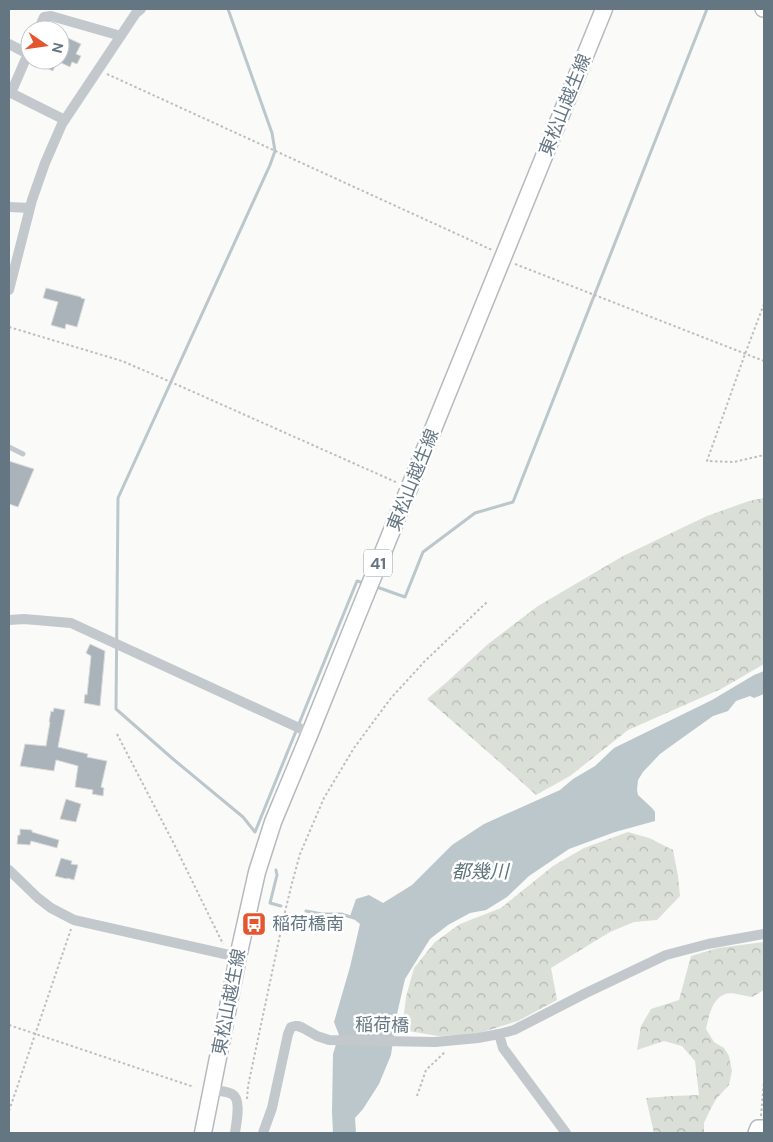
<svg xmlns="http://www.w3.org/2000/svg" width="773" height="1142" viewBox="0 0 773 1142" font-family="'DM Sans','Noto Sans JP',sans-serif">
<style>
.forest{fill:url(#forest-crowns)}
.water{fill:#bbc7cb}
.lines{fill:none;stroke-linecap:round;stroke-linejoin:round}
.stream{stroke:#bbc7cb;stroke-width:3}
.building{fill:#aab3b9;stroke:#dcdcda}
.secondary-casing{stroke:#b3babf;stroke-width:18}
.primary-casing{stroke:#b5babe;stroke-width:19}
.path{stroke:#bbbfc2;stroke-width:2;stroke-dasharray:2.5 2.5;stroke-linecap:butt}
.lane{stroke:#c3c8cc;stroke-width:5}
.street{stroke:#c3c8cc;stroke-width:10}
.secondary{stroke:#fff;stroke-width:15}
.primary{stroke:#fff;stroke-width:16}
.labels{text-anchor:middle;stroke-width:5;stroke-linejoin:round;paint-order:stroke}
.shield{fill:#fff;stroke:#939fa8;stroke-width:1}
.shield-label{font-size:16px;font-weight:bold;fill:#657683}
.street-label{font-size:18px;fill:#657683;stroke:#fff}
.poi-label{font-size:18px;fill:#657683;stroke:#fff;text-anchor:start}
.water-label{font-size:19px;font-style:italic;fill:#60757c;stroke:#fff}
</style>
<defs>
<pattern id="forest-crowns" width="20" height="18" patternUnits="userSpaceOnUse" patternTransform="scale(1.25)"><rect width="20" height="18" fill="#dadfd7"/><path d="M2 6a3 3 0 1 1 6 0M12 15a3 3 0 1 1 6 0" fill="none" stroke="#b4b9b4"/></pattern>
</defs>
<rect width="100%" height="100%" fill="#fafaf8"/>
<path class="forest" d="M764 498V664L721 689 628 730 570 776 536 795 496 759 427 699 448 681 488 644 538 606 623 556 707 516 749 501Z
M628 832 649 838 673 850 678 876 680 896 657 920 634 922 610 932 551 968 557 1000 518 1021 473 1035 438 1036 402 1030 406 997 414 968 435 942 460 924 501 908 553 866 584 848Z
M764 942V990L752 997C745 996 738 994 732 993 713 993 709 1015 706 1029L714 1042 724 1048 729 1056 732 1071 729 1085 716 1099 709 1112 704 1123V1133H654L646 1098 673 1096 699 1095 695 1061 682 1046 664 1041 637 1050 641 1026 651 1009 679 1000 691 956 718 948Z"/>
<path class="water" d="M764 671V694L754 698 750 696 736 701 728 711 713 716 671 746 660 754 643 772 638 780 637 790 638 795 652 808 655 812V821L615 832 569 849 529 876 507 897 486 910 470 913 448 925 430 939 405 979 397 1014 391 1055 379 1084 363 1109 355 1118 356 1133H333L332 1112 333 1054 339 1035 334 1022 350 967 360 924 350 916 356 899 369 895 383 903 412 885 452 845 484 824 560 790 573 779 595 766 614 748 712 700 754 675Z"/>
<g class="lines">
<path class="stream" d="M228 9 272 133 275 151 270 165 118 498 116 709 173 759 243 817 255 832
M374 586 405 597 423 552 475 513 513 502 707 9
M255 832 357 581 365 583
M276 870 277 875 270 903 281 906
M306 911 322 914H341L354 918"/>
</g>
<path class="building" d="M68 38 81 44 76 54 81 56 77 64 72 62 70 67 57 61 53 71 44 67 47 60H60V55Z
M46 288 81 297V298L85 299 77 327 66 324 65 329 51 325 58 302 43 298Z
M9 461 34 469 18 507 9 504Z
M90 644 105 651 100 706 84 703 85 694 87 695 91 656 86 653Z
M54 708 65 710 58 747 88 754 87 757 107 761 101 787 104 788 103 796 92 794 93 790 75 787 78 766 56 760 54 771 20 766 25 744 46 746 50 722H49L51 711 53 712Z
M66 799 81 804 76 822 60 819Z
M20 829 32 830V832L59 840 57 848 31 841 30 845 17 844 18 835H20Z
M61 858 72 861 71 864 78 865 74 880 67 878V879L55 876Z"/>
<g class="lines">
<defs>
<path id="secondary" d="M763 9H764
M756 1133 758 1128H764"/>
<path id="primary" d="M203 1133 238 957 257 872 273 822 310 733 353 626 604 9"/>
</defs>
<use href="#secondary" class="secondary-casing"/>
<use href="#primary" class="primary-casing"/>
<path class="path" d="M107 74 492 250
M515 264 764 361
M764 304 745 354 707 461 734 462 764 455
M9 327 122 361 180 386 398 483
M117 734 174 844 223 944
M9 1025 194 1087
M417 1096 426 1070 445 1052
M247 1099 248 1086 284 916 292 883 300 854 324 798 354 748 391 698 425 661 487 602
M9 1111 71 929
M761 1116 764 1081"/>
<path class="lane" d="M9 447 23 454"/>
<path class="street" d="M38 30 44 17 51 16 121 36
M9 44 28 54
M30 49 11 93 65 120
M9 207 30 208
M9 290 32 200 45 163 62 124 136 13 141 9
M9 620 24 619 71 623 310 733
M9 870 38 898 51 908 74 920 238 957
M499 1034 503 1048 566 1133
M211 1089C218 1091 226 1091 232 1094 242 1099 236 1124 235 1133
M263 1133 272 1108 288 1034 291 1027 295 1026H298L303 1028 317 1036 329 1040 435 1042 478 1038 499 1034 514 1030 586 993 666 955 708 944 764 934"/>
<use href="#secondary" class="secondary"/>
<use href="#primary" class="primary"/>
</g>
<defs>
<symbol id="bus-square" viewBox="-11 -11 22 22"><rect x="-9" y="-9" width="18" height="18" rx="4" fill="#e4572e" stroke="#fff"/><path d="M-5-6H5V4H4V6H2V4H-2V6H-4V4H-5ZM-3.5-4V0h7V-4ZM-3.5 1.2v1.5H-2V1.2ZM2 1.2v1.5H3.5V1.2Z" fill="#fff"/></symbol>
</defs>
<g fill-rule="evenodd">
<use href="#bus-square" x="240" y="910" width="28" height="28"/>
</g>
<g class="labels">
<rect class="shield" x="364" y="549.5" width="28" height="27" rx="4"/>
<g class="shield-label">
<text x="378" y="569">41</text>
</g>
<g class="street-label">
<text transform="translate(565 105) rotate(-68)" y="6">東松山越生線</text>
<text transform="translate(413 480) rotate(-68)" y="6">東松山越生線</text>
<text transform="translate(229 1002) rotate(-79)" y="6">東松山越生線</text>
<text transform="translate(382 1025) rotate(1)" y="6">稲荷橋</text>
</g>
<g class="poi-label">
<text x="272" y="930">稲荷橋南</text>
</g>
<g class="water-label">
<text x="480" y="878">都幾川</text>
</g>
</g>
<rect width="773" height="1142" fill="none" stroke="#657683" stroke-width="20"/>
<g transform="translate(45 45) rotate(103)"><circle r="24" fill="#ffffff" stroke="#c1c8cd"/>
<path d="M0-4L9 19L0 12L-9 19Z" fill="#e4572e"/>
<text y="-8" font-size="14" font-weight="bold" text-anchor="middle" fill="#657683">N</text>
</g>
</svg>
